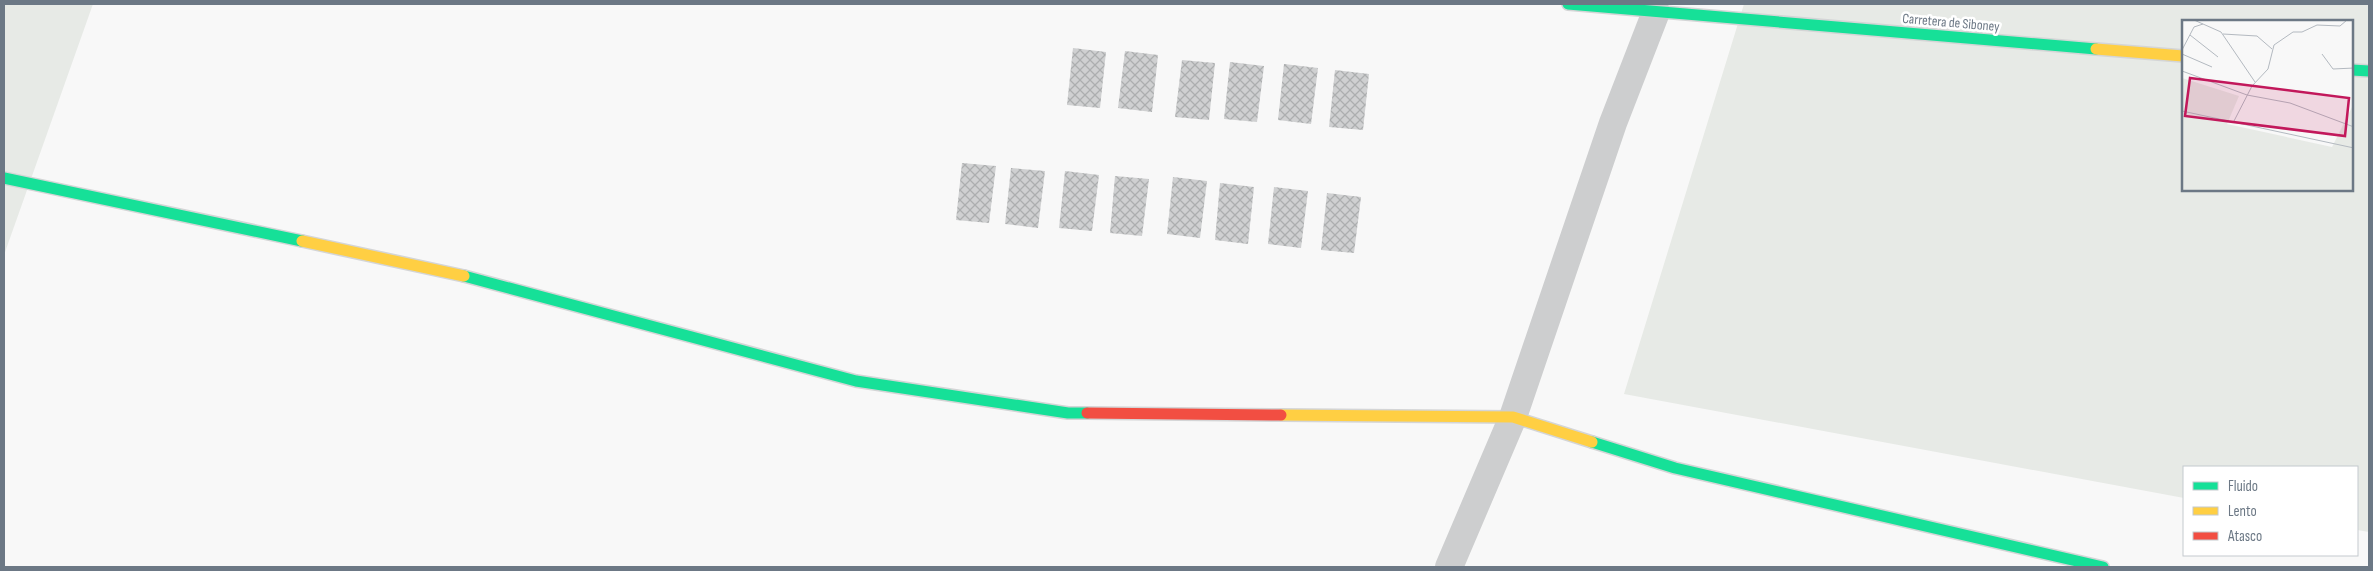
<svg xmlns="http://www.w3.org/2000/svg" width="2373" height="571" viewBox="0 0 2373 571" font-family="'Sofia Sans Condensed',sans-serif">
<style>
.green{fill:#e7eae6;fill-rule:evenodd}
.building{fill:url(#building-cross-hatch)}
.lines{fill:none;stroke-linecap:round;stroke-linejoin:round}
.fast-casing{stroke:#d4d5d6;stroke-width:14}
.slow-casing{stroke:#d4d5d6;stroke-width:14}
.jam-casing{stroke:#d4d5d6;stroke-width:14}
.street{stroke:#cdcecf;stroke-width:28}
.fast{stroke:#16e098;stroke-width:11}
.slow{stroke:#ffcf43;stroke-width:11}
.jam{stroke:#f24e42;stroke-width:11}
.labels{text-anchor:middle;stroke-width:5;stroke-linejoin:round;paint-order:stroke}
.street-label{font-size:14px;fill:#6c7885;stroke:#fff}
.inset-road{fill:none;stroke:#b3b9c0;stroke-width:1}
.view{fill:#c2185b;fill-opacity:0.15;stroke:#c2185b;stroke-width:2.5}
.inset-edge{fill:none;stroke:#6c7885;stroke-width:2.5}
</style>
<defs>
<pattern id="building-cross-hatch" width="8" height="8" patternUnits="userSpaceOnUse" patternTransform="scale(1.25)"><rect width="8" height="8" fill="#cfd0d1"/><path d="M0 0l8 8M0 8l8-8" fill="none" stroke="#acaeaf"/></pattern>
</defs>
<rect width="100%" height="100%" fill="#f8f8f8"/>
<path class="green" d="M4 4H93L4 255Z
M1744 4H2369V532L2357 530V467H2184V498L1624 394ZM2183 21H2352V190H2183Z"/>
<path class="building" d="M1073 48 1106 52 1100 108 1067 105Z
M1125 51 1158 55 1152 112 1118 108Z
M1182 60 1215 63 1209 120 1175 117Z
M1230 62 1264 66 1257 122 1224 119Z
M1284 64 1318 68 1311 124 1278 120Z
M1335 70 1369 74 1363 130 1329 127Z
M962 163 996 166 989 223 956 220Z
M1011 168 1045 171 1038 228 1005 224Z
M1065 171 1099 175 1092 231 1059 228Z
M1115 176 1149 179 1142 236 1110 233Z
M1173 177 1207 181 1200 238 1167 234Z
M1220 183 1254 187 1248 244 1215 240Z
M1274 187 1308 191 1301 248 1268 244Z
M1327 193 1361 197 1354 253 1321 250Z"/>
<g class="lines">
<defs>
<path id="fast" d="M1568 4 2096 49
M2352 70 2369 71
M4 178 302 241
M464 276 856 381 1068 413H1087
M1592 442 1675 468 2103 567"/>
<path id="slow" d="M2096 49 2183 56
M302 241 464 276
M1281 415 1513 417 1592 442"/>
<path id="jam" d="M1087 413 1281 415"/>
</defs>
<use href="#fast" class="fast-casing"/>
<use href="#slow" class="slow-casing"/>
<use href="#jam" class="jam-casing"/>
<path class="street" d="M1449 567 1513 417 1613 123 1656 12"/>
<use href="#fast" class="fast"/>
<use href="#slow" class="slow"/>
<use href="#jam" class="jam"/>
</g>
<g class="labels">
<g class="street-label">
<text transform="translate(1951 22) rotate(5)" y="5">Carretera de Siboney</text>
</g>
</g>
<g transform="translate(2182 20)">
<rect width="171" height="171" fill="#f8f8f8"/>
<path d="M0 58 57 76 45 104 150 127 171 85V171H0Z" fill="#e7eae6"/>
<path class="inset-road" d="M12 0 39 12 73 62M41 14 75 16 90 29M8 15 36 37M0 30 12 7 21 4M0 34 30 47M140 34 151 49 172 48M0 51 65 75 108 83 172 107M0 91 172 128M52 101 70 66 86 49 92 25 111 12H120L135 5 158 6 165 0"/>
<path class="view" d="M8 58 167 78 163 116 3 96Z"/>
<rect width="171" height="171" class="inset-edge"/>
</g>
<rect width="2373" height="571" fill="none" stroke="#6c7885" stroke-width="10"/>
<rect x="2183" y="466" width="175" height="90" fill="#ffffff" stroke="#c4c9ce"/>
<rect x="2193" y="482" width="25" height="8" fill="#16e098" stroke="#c4c9ce"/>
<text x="2228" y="491" font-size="15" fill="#6c7885">Fluido</text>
<rect x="2193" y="507" width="25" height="8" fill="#ffcf43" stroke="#c4c9ce"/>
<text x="2228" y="516" font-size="15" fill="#6c7885">Lento</text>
<rect x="2193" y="532" width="25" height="8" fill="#f24e42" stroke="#c4c9ce"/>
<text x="2228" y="541" font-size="15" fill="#6c7885">Atasco</text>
</svg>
